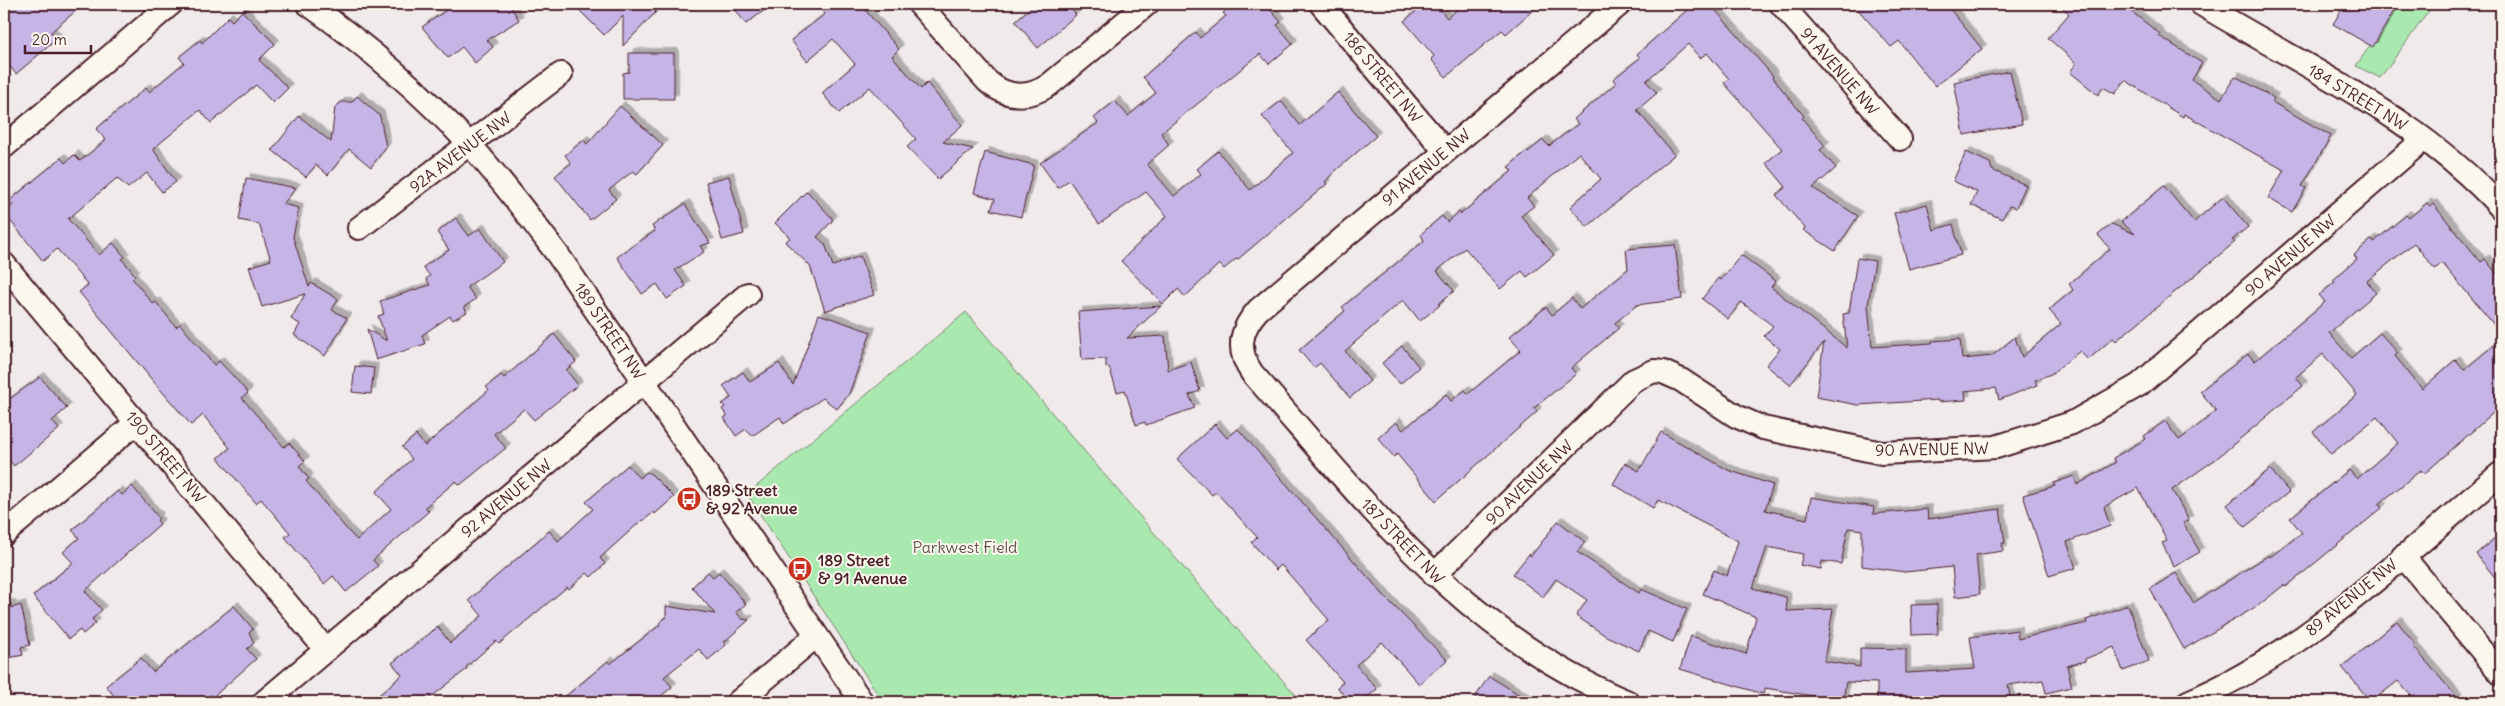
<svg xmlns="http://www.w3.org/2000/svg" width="2505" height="706" viewBox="0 0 2505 706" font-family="Delius,sans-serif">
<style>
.green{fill:#a9e8af;stroke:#7a846d}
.building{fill:#c5b4e5;stroke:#4a1f2b;filter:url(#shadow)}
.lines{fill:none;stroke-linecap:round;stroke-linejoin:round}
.minor-casing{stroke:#4a1f2b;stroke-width:26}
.minor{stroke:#fbf7ec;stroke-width:22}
.labels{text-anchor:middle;stroke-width:4;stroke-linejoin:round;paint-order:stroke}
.street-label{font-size:16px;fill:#4a1f2b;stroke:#fbf7ec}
.poi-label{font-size:16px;font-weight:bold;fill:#4a1f2b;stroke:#fbf7ec;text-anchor:start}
.park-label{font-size:16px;fill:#62514c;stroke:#fbf7ec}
</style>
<defs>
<filter id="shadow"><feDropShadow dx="4.5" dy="-4.5" stdDeviation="0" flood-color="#0004"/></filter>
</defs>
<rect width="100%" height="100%" fill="#f0eaeb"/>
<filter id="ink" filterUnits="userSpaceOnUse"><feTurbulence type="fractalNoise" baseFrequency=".02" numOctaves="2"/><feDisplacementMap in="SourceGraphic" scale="10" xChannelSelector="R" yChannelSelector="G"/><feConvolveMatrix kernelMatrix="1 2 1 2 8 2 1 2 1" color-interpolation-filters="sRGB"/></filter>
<g filter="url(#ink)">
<path class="green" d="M2398 4H2434L2380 78 2356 66Z
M966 312 1207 595 1302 702H883L747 494Z"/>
<path class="building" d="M15 4H84L51 32 57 39 16 74 4 59V13Z
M455 4H509L519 20 487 40 493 47 475 63 462 47 448 58 422 27Z
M573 4H648L656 12 623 46V16L604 35Z
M731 4H773L746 24Z
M817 4H860L899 49 892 56 921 89 927 83 962 125 943 142 973 149 938 179 907 147 916 139 870 87 839 113 822 93 855 64 833 39 807 61 791 40 825 14Z
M1035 4H1067L1076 15 1038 48 1015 21Z
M1233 4H1265L1281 22 1277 25 1293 44 1269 64 1260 54 1161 133 1169 145 1147 164 1174 196 1201 174 1197 169 1218 151 1250 190 1293 153 1262 116 1281 101 1300 125 1338 92 1376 136 1333 173 1325 182 1327 184 1237 260 1236 259 1224 269 1219 264 1185 297 1178 289 1163 304 1121 261 1167 216 1146 192 1099 224 1069 180 1058 188 1040 163 1098 123 1094 118 1115 101 1128 116 1156 93 1143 77 1196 32 1200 38 1226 16 1223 13Z
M1425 4H1435L1447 18 1464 4H1540L1506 34 1502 30 1446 77 1431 59 1434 56 1404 21Z
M1694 4H1710L1773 76 1772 77 1804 116 1802 118 1825 146 1820 150 1836 168 1813 188 1858 216 1835 251 1803 230 1805 228 1776 195 1786 187 1766 163 1782 149 1724 83 1729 79 1707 53 1700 58 1688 44 1646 81 1657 93 1637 110 1674 155 1587 227 1570 207 1601 179 1579 153 1527 198 1534 206 1521 216 1554 255 1527 277 1522 271 1500 289 1465 248 1437 271 1454 291 1438 304 1440 305 1420 321 1403 300 1345 351 1370 381 1350 398 1320 363 1314 368 1299 350 1345 311 1342 307 1424 241 1421 234 1442 216 1447 222 1459 212 1461 214 1512 171 1508 167 1527 151 1528 152 1543 140 1549 146 1578 124 1574 119 1616 83 1613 79 1640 58 1637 54Z
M1853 4H1946L1982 49 1935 86 1899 41 1891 47Z
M2059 4H2122L2160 34 2159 36 2202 63 2192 80 2221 99 2235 76 2274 98 2272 102 2331 136 2302 186 2306 188 2292 212 2268 198 2284 170 2184 114 2183 117 2125 80 2115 94 2103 87 2098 95 2070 72 2076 64 2074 61 2048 38 2069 14Z
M2345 4H2398L2373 47 2333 24Z
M242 11 275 44 259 60 288 88 273 103 256 85 211 123 200 110 153 149 176 182 162 192 147 173 128 188 117 178 68 219 99 255 113 243 125 257 122 259 135 275 132 278 153 304 156 302 176 327 180 324 214 365 219 361 233 376 248 393 242 398 284 447 289 443 305 461 299 466 309 479 306 481 350 533 357 540 391 509 376 492 412 459 402 447 416 435 425 446 489 390 486 387 501 375 504 378 554 334 576 362 566 370 578 385 534 420 524 409 494 434 506 448 460 485 456 481 425 507 429 511 373 560 378 566 346 592 333 576 324 584 285 537 290 533 261 499 256 503 218 458 230 448 203 415 191 425 153 381 79 292 88 285 57 249 43 261 4 213 13 205 9 201 61 158 65 163 74 155 80 161 106 140 96 129 146 88 149 92 184 63 179 57 200 40 202 43 228 17 232 21Z
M629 53H674V99H623V73L629 72Z
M2010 71 2022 124 1964 135 1954 82Z
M357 96 380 116 386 147 371 167 349 149 328 175 316 165 306 177 272 150 299 116 331 142 335 107 342 102H352Z
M620 106 663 145 637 174 633 171 609 190 616 199 590 220 555 176 571 163 565 155 584 140 587 144Z
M985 152 1034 165 1021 217 991 210 995 199 974 193Z
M1966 152 1990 163 1992 170 2026 185 2016 208 2009 206 2002 219 1971 205 1977 192 1953 181Z
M729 176 744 234 722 240 706 182Z
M246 178 296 188 283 204 299 208 293 237 309 287 311 283 338 299 332 310 347 318 325 356 294 335 300 324 291 319 305 294 262 307 249 267 271 260 259 224 239 220Z
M2164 186 2194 222 2223 197 2248 227 2232 240 2235 242 2116 341 2113 338 2088 360 2080 351 2051 374 2035 380 2037 385 1999 400 1996 388 1965 391 1966 400 1938 402V400L1858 405 1816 397 1824 342 1790 385 1766 365 1780 349 1764 336 1773 326 1741 302 1728 319 1702 299 1718 278 1721 280 1741 255 1776 281 1771 287 1847 348 1843 314 1849 313 1857 258 1875 261 1868 305 1872 347 1932 343V341L1960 339 1962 359 1992 356 2015 337 2022 357 2061 324 2049 310 2073 290 2069 284 2110 249 2098 235 2112 224 2135 234 2121 222Z
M807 191 832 218V221L817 237 825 244 833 266 860 256 874 295 825 311 810 266 785 242 790 238 775 223Z
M2427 203 2430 206 2433 204 2481 262 2485 259 2501 279V333L2442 263 2435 269 2414 243 2367 281 2376 293 2329 333 2351 358 2380 333 2398 353 2395 356 2422 389 2455 360 2464 370 2501 339V406L2424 474 2421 470 2379 504 2382 508 2286 587 2284 585 2259 605 2184 649 2150 589 2176 573 2193 603 2269 555 2270 557 2302 533 2290 518 2349 470 2357 479 2398 443 2377 417 2331 454 2313 432 2357 395 2323 354 2296 377 2303 386 2216 459 2172 490 2189 520 2183 523 2200 552 2174 567 2162 543 2167 541 2138 488 2104 507 2110 526 2067 542 2076 568 2049 576 2023 495 2055 486 2054 483 2074 476 2077 485 2116 462 2113 458 2146 439 2144 436 2165 421 2179 440 2194 429 2216 411 2200 391 2248 354 2255 361 2325 302 2319 295 2335 282 2333 280 2357 259 2354 255 2372 239 2374 242 2406 215 2409 218Z
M685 204 710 243 700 246 704 252 675 270 686 286 667 299 657 284 642 294 617 257 655 231 652 226Z
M1927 204 1934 230 1953 224 1961 255 1909 269 1894 213Z
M456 218 469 236 480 228 503 262 467 287 476 299 464 307 467 312 453 320 450 316 422 335 425 344 376 360 367 329 387 341 378 316 384 314 380 301 430 285 426 279 430 276 423 267 449 250 437 232Z
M1675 245 1682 299 1637 305 1615 323 1619 328 1571 368 1576 374 1534 408 1537 412 1436 501 1397 454 1394 457 1378 438 1396 422 1403 430 1446 394 1451 401 1465 390 1468 394 1521 350 1509 337 1546 307 1552 315 1572 298 1580 309 1628 269 1626 249Z
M1161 306 1127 338 1165 336 1168 370 1191 362 1200 391 1189 395 1195 408 1146 425 1145 422 1136 425 1125 390 1117 392 1109 367 1106 368V359L1082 360 1078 312Z
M819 314 871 332 849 394 837 409 823 398 784 424 780 417 755 434 751 435 746 429 736 436 724 418 727 416 722 409 725 407 722 404 731 398 723 386 743 372 750 382 779 363 793 385Z
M1402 346 1419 367 1400 384 1382 363Z
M355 366 374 368 371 394 352 392Z
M40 377 67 408 52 421 59 429 14 466 4 453V403Z
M1215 424 1227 438 1238 429 1388 600 1447 660 1419 684 1382 642 1356 665 1377 689 1362 702H1350L1337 687 1343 682 1306 640 1329 620 1281 565 1276 570 1251 542 1257 537 1216 492 1212 495 1177 459Z
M1661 432 1728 470 1773 485 1765 510 1807 519 1811 497 1874 507 1873 514 1927 509 1928 519 2000 509 2005 543H2002L2003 551 1976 555 1980 594 1955 597 1952 567 1905 572 1862 566V530L1848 528 1841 564 1822 561 1821 569 1800 565 1803 554 1767 547 1753 588 1786 597 1787 611 1833 609 1824 661 1860 667V648L1906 649V673L1975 669 1970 637 2017 630 2018 639 2087 623 2086 620 2128 605 2149 661 2123 671 2114 647 2085 659V661L2067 666 2072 687 2046 693 2043 680 2008 685 2011 702H1877V683L1846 682 1843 701 1765 688 1763 694 1680 669 1691 636 1746 654 1756 617 1703 594 1714 570 1727 576 1738 541 1658 500 1653 508 1613 484 1625 463 1639 471Z
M628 465 639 478 647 472 651 474 674 497 655 514 654 512 643 521 642 520 600 558 605 564 591 577 587 573 569 589 567 587 499 644 496 641 466 667 467 669 425 702H371L402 675 392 663 438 627 450 643 482 616 469 600 549 531 558 541 593 509 586 502Z
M2270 469 2289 492 2245 527 2227 505Z
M132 486 159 518 157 520 160 524 85 591 102 610 92 619 96 623 83 634 80 630 69 639 33 596 73 563 63 552 79 538 72 530 118 491 122 495Z
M1558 521 1585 542 1577 552 1639 593 1641 589 1687 609 1673 642 1648 631 1639 651 1606 636 1576 616 1587 600 1556 579 1543 597 1513 574 1529 554 1531 556Z
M2501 533V585L2476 554Z
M708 572 713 577 719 572 746 604 736 612 742 619 749 620 724 642 726 645 708 660 699 649 664 677 672 687 654 702H559L608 661 610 664 660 625 659 623 666 617V606L715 614 692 587Z
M11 604 12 608 21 605 30 645 21 647 23 655 4 659V605Z
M1937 604 1938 634 1912 635 1911 605Z
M234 606 253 629 249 632 254 643 247 649 256 659 213 697 211 695 202 702H119L106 686 141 658 153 672Z
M2397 621 2415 644 2413 646 2461 702H2416L2398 681 2371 702 2342 667Z
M1489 676 1531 702H1472Z"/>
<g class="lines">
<defs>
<path id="minor" d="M308 4C366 45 422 93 471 146 502 180 530 218 558 255L862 702
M919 4 987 81C1006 98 1028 99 1049 85L1147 4
M1321 4 1445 151
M1620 4 1258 310C1240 330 1236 350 1252 373 1367 503 1462 633 1628 702
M1781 4 1900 139
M2201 4C2304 67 2419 117 2501 208
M4 147 171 4
M359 228 561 74
M4 264 326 650
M4 534 137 422
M2403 556 2501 674
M1434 575 1634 380 1654 371 1663 372 1681 380 1736 416 1763 428 1882 453 1996 447 2072 423 2139 385 2424 139
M264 702 748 294
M738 702 816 636
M2188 702C2307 652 2403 555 2501 473"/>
</defs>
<use href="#minor" class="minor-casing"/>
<use href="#minor" class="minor"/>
</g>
</g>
<defs>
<symbol id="bus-disc" viewBox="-11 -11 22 22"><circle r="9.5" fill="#c8321e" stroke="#fbf7ec"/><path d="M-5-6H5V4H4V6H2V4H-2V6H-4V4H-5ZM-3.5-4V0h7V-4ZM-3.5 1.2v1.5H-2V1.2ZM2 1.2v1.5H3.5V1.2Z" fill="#fff"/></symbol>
</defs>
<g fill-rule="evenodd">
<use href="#bus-disc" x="675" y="485" width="28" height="28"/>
<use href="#bus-disc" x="786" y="555" width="28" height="28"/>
</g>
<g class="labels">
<g class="street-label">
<text transform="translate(1840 71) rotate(49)" y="6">91 AVENUE NW</text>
<text transform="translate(1383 77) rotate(50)" y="6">186 STREET NW</text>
<text transform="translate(2358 97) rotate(31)" y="6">184 STREET NW</text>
<text transform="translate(460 152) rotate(-37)" y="6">92A AVENUE NW</text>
<text transform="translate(1426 167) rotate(-40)" y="6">91 AVENUE NW</text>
<text transform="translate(2290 255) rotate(-41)" y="6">90 AVENUE NW</text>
<text transform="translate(610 331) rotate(56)" y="6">189 STREET NW</text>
<text transform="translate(1932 449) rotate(-1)" y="6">90 AVENUE NW</text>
<text transform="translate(166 457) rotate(50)" y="6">190 STREET NW</text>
<text transform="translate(1529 482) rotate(-44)" y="6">90 AVENUE NW</text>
<text transform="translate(506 498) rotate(-40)" y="6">92 AVENUE NW</text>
<text transform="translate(1403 541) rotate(46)" y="6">187 STREET NW</text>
<text transform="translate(2351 597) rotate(-39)" y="6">89 AVENUE NW</text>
</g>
<g class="poi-label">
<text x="706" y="496">189 Street<tspan x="706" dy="18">&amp; 92 Avenue</tspan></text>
<text x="818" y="566">189 Street<tspan x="818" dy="18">&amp; 91 Avenue</tspan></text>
</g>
<g class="park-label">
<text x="965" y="553">Parkwest Field</text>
</g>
</g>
<rect width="2505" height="706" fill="none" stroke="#fbf7ec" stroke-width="20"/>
<rect x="10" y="10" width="2485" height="686" fill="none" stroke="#4a1f2b" stroke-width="2" filter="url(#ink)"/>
<path d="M25 45v8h66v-8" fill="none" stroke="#4a1f2b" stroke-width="2.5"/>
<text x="32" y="45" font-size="15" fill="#4a1f2b" stroke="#fbf7ec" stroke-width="4" paint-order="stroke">20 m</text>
</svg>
